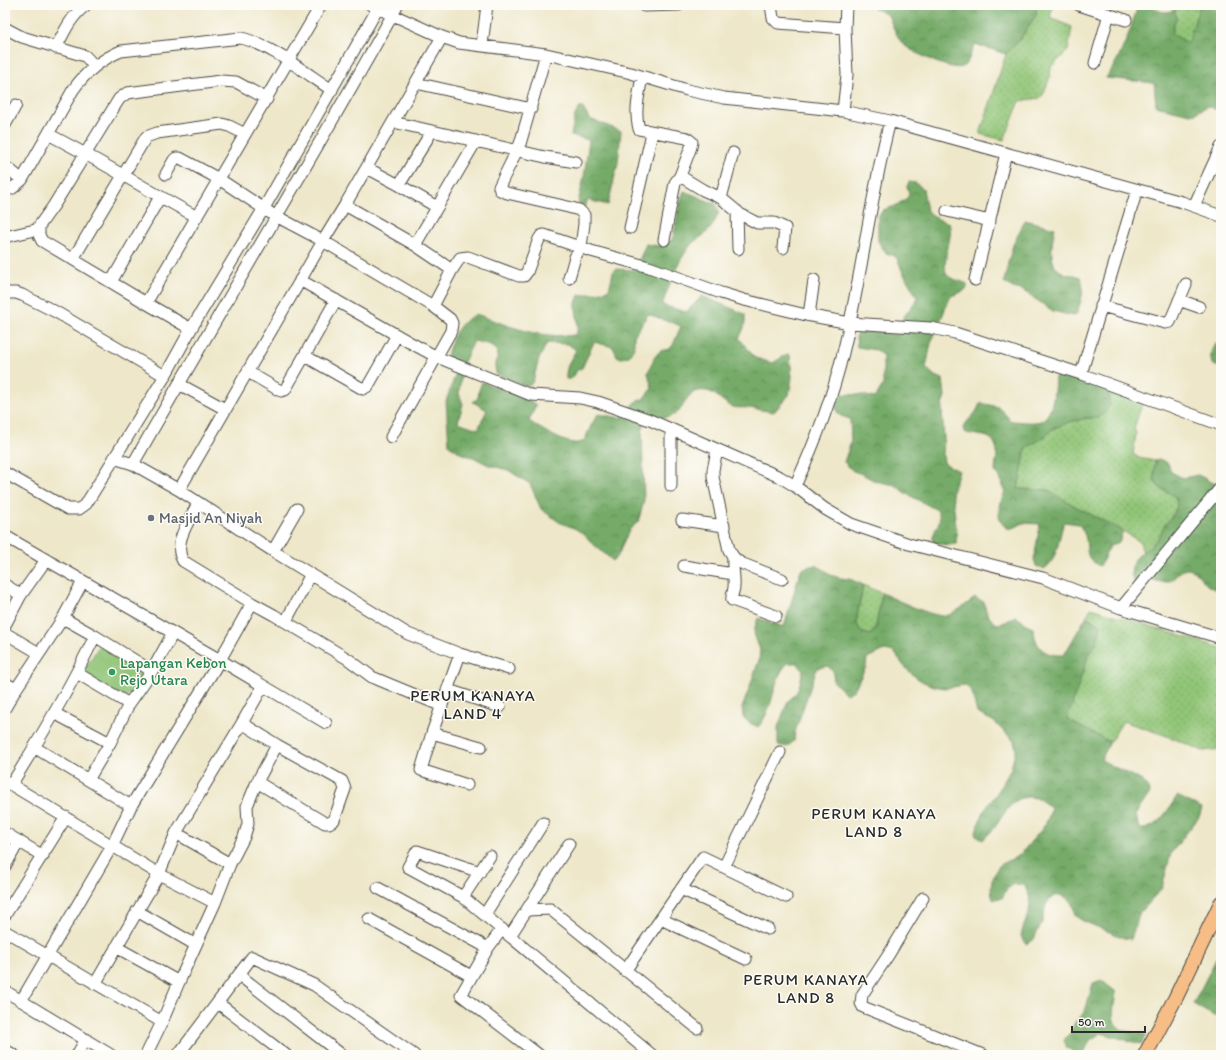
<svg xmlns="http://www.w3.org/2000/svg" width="1226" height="1060" viewBox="0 0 1226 1060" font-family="Itim,sans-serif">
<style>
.grass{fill:url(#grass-dots);stroke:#5e7851}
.forest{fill:url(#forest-crowns);stroke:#506a4a;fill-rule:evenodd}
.pitch{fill:#91c577;stroke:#5e7851}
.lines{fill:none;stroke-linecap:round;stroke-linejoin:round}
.minor-casing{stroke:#484743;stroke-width:13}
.major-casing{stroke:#484743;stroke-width:16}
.minor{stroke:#fff;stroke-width:11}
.major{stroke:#f6be86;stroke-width:14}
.worship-dot{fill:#6b7280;stroke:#fdfcf7;stroke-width:1.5}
.leisure-dot{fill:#2e9e5b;stroke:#fdfcf7;stroke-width:1.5}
.labels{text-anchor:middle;stroke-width:3;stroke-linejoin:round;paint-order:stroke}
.worship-label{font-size:15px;fill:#5b616d;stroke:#fdfcf7;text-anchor:start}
.leisure-label{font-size:15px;fill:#27864d;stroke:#fdfcf7;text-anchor:start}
.neighbourhood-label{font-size:16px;letter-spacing:1px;fill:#2b2b2b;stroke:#fdfcf7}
</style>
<defs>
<pattern id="grass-dots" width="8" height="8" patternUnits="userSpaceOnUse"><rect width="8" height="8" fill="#91c577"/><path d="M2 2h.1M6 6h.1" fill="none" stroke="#7da967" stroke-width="1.8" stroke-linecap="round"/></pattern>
<pattern id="forest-crowns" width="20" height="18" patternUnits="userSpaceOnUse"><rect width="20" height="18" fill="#74aa68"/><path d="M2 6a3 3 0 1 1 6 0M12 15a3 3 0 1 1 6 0" fill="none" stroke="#5f8b56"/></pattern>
</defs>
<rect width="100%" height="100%" fill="#fdfcf7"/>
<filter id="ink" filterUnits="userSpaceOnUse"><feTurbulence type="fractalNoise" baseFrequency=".025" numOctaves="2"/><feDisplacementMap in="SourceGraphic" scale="8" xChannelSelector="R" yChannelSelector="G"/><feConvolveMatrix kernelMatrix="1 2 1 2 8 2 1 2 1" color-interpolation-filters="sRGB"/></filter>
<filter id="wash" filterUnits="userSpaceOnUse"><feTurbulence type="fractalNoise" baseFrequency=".012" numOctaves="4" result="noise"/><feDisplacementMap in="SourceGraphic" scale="16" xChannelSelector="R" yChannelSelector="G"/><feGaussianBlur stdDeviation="0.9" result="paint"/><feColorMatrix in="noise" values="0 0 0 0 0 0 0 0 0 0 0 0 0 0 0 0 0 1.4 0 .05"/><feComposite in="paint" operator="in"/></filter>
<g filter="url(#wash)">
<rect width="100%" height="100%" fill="#eee7c9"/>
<path class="grass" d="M1037 5H1053L1050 18 1072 27 1068 51 1051 67 1050 77 1043 95 1040 98 1020 101 1004 140 980 134 1006 54 1018 42 1036 15Z
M1179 5H1208L1199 8 1188 44 1172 34 1173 26 1176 19 1175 9Z
M1108 389 1143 402 1134 428 1136 434 1133 454 1139 458 1155 461C1153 473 1152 485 1165 491 1168 493 1173 493 1175 497 1182 508 1170 516 1166 524 1163 528 1163 532 1160 535 1156 542 1149 547 1143 553L1140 542 1123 531 1071 504 1048 490 1018 489 1026 448 1046 436 1052 429 1069 422 1088 418H1098Z
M863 585 882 593 876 627 871 635 861 632 856 623Z
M1091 608 1221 648V749L1203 751 1170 737 1123 721 1110 742 1067 720 1088 656 1097 642 1101 625 1086 617Z"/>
<path class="forest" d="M875 5H1037L1036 15 1018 42 1006 54 975 44C972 50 969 62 964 66 955 74 909 51 902 43 896 35 892 24 888 15L874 8Z
M1138 5H1153C1158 13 1168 14 1175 9L1176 19 1173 26 1172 34 1188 43 1199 8 1208 5 1221 8V112L1208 106 1195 113 1190 114 1156 106 1154 83 1106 78C1122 55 1130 32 1138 5Z
M581 106C585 110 586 115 590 119L621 131 618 163 608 205 588 200 584 208 578 203 584 177 589 140 571 135 575 115Z
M909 182 916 183 923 189 927 211 938 219 949 223C955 234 940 264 947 275 950 279 962 281 967 284V288L964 291 951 296 949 300 931 343 926 368 935 376 943 379 945 396 942 405V409L944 439 943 453 944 463 959 471 952 492 957 534 956 543C949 547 941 544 933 542 931 530 945 523 937 510L905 493 895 485 875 481 862 474 853 471 844 462 851 442 850 419C847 418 844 417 841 416 833 412 837 401 838 394L862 395 875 398 883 385V356L876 350 857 347 856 337 860 328 891 334 915 302 917 297 903 273 898 260 895 256 886 253 878 241V217L883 210 895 206 906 199 909 195 907 186Z
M684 191 716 204 719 212C716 219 713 227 706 233 701 238 694 240 690 246 676 264 670 284 662 305L686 312 702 296 745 314C746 324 744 330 739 338L755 358 773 363 787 354 790 355 792 377 789 395 774 412C765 411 758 409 749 408 743 407 737 409 731 406 720 401 713 388 699 391 684 393 686 409 674 415 667 420 655 415 647 415L642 432 644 501 638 522 630 529 622 545 619 554 613 561 591 542 585 535 576 529 559 522 541 509 530 484 508 470 489 465 473 457 464 455 449 445 446 401 456 373 446 363C448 349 454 330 465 321 469 318 473 316 476 314 508 326 540 339 575 335 581 328 576 317 576 307 575 303 578 299 579 295L598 293 609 289 613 272 616 269 635 270 646 244 660 246 672 240C677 224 678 207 684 191ZM648 314 681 326 673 345 669 349 660 351 654 358 648 373 652 388 643 399 635 402 621 418 598 414C595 419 591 425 589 430 587 433 587 437 585 439 576 453 538 427 529 421L536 405 529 400 482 382 479 390 478 398 473 402 487 410 478 429 458 422 463 404 459 394 461 374 460 370 474 341 491 345 497 352 498 356 495 365 496 374 526 386 530 385 533 381 539 359 547 343 568 344 576 350C571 359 565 367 566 379H570L574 376 577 370 582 368 594 342 613 347 617 356 621 358 629 356 634 348V336Z
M1025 220 1055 228C1052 242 1047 264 1062 272 1067 275 1075 275 1081 277 1085 291 1081 302 1076 315L1072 316 1053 311 1022 290 1013 288 1004 282 1008 263 1013 245Z
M1216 343H1221V368L1212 364C1210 355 1210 351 1216 343Z
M1058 374 1062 375 1108 389 1110 405 1105 413 1098 418H1088L1069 422 1052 429 1046 436 1026 448 1018 489 1048 490 1071 504 1123 531 1119 542 1110 546 1100 566C1085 559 1088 553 1086 539 1085 534 1082 529 1079 524L1064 522C1059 535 1058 561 1044 569L1036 566 1034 559 1040 524 1022 523 1018 526 1009 529C993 521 1000 504 1005 491L999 475 995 472C995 465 997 459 997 453 995 431 980 438 964 432L963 428C969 417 976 416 980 403L999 407 1011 421C1019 421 1028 423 1036 422 1054 421 1054 390 1055 377Z
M1159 459 1168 463 1171 472 1183 478 1198 475 1221 487V591H1219C1215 589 1208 587 1205 583 1201 579 1198 573 1192 570 1179 565 1176 582 1165 582 1158 583 1147 577 1140 575L1135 582C1129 576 1131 563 1137 557 1142 551 1149 548 1154 543 1160 537 1162 528 1167 522 1173 515 1179 510 1176 500 1174 493 1167 493 1162 489 1159 487 1156 483 1154 480L1155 461Z
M815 565 823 569 831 575 840 578 850 579 863 585 856 622 861 632 871 635 876 627 882 593C894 599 933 617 945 616 953 615 968 603 975 598L984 602C986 612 988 618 997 624L1006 622 1015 616 1034 629C1035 648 1045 656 1064 655L1086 617 1101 625 1097 642 1088 656 1067 720 1110 742 1101 760 1142 781 1149 788 1150 793 1136 814 1138 825 1140 829C1157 830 1169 809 1177 796L1202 808 1199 817 1171 853 1162 888 1140 912 1131 939 1124 938 1083 921 1075 916 1073 906 1068 898 1059 895 1050 898 1046 905 1042 922 1034 939 1026 944 1021 936C1025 917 1038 904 1023 885L1014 884 1006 890 1002 898 993 899C989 888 992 875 999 866 1004 861 1015 859 1021 854 1024 851 1026 847 1029 844 1039 832 1049 824 1051 807L1037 798 1028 797 1019 799 1012 804 1000 818 996 826 983 840 975 834 983 812 999 790 1011 769 1016 749 1014 741 993 721 977 713 972 692 965 685C959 685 952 688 946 688 930 687 916 680 905 667 901 663 898 657 894 652L885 650 867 658 866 667 854 690 846 694 833 681 834 673 828 666 817 668 795 732 794 741 787 747 778 745V727L788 701 795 695 799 687 803 670 797 663H788C771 679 776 707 758 727L750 723 743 717 742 708 748 692 759 660 760 648 755 640 754 630 758 618 784 627 801 569Z
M1218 955 1221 957V1018L1214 1016 1193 1004 1202 987Z
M1101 980 1116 992C1115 1006 1106 1026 1127 1031 1134 1033 1140 1033 1146 1035L1141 1044 1101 1033 1090 1040 1084 1053C1076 1055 1073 1051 1067 1048L1064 1040 1071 1032 1075 1022 1082 1015 1086 1008 1093 983Z"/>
<path class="pitch" d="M99 646 143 671 126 698 82 674Z"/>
</g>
<g filter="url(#ink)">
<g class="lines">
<defs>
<path id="minor" d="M371 5 442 37 459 43 546 54 631 73 687 90 724 98 843 111 890 121 1182 202 1221 216
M771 5 773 18 778 23 845 28
M1079 5 1126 20
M644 6 679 5
M5 28 22 37 85 56 89 60 94 67
M482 45 487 5
M56 48C64 32 71 16 86 5
M546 54 520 144 499 187 500 190 507 193 568 207 579 210 584 215V224L581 247 575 257 569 278
M1095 63 1109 14
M642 77C639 94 634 112 639 129L687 138 692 142 691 147 680 176 703 190 721 198 740 214 757 223H774L785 228 783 248
M416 83 531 109
M843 111 847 75 845 28 846 5
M393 122 545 157 576 162
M5 125 16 105
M432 131 399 185 437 207
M48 134C99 160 147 190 197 217
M367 168 399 185
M9 169 22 180
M166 174 174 160 176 158H180L219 179 272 214 323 241 433 306 450 319 452 323 451 331 391 437
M5 191 13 188 22 180 73 90C85 73 102 59 121 51L241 38C269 44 307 74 332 90
M721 198 733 153
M345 205 415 245 452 270
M1194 206 1221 147
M737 211 738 249
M947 211 990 221
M630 228 652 133
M5 237 39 229
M664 240 675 183 680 176
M415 245 476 141
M73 259 146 137 157 133 222 124 229 126 245 134
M300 280 409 342 437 357 531 395 580 398 598 402 650 420 780 477 795 486 825 509 851 524 909 544 1043 578 1121 608 1221 638
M975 280 1006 153
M111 282 160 197
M5 293H16L22 295 56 312 165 376
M1179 300 1199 307
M146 303 321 5
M433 306 452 270 460 258 468 257 519 276H524L527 272 539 239 541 236 544 235 591 251 649 267 721 293 744 300 806 315 850 323 931 328 955 333 1081 374 1221 425
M1101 306 1165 323 1170 322 1186 284
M809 315 814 280
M191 329 146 303 42 241 39 235V226L54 205 119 99 127 93 221 81 236 82 267 99
M305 356 363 389 368 386 397 335
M248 372 277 389 281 391 285 390 336 300
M1081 374 1137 190
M179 384 225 409
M671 429V486
M717 450 713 470V477L729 550C733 557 736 561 743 564L782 579
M114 458 133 464 179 490 273 551 408 634 460 654 509 669
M133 464C219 313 308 165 393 14L397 5
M5 473 68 509H79L86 504 165 376 191 329 264 208 378 8
M795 486C815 443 832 399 843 353 862 276 870 197 890 121
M179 490 323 241 345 205 442 37
M198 503C190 520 172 543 183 561L252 603 274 615 348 659 372 677 442 706
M682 520 724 526
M5 536 220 660 326 723
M273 551 297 509
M733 557C732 567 735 577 734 587 734 591 731 595 732 600L776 616
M684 566 733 574
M5 585 21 595
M1121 608 1221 487
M63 618 95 636 152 671
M287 619 311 574
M5 625 21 595 46 560
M5 633 39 653
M460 654 432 733 421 770 467 785
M77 673 129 704
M5 683 16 689
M448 690 500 707
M5 708 16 689 63 618 83 581
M54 713 110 743
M432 733 481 747
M34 747 131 806
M88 780 110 743 129 704 152 671 173 633
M5 781 159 874 215 903
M257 782 325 823H329L334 820 345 789 342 781 277 745
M11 785C41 737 70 688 95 636
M5 833 43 856
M176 833 230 864
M5 866 19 841
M724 867 780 752
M480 872 417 851 408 867 463 897 652 1055
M378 888 488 948
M681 889 768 929
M463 897 490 856
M923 898 889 954 862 995 861 1003 863 1007 983 1055
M527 910 550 909 697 1028
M137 911 196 945
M485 914 543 823
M5 915 66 817
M369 919 471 976
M661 919 746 959
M502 929 488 948 461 995 539 1055
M5 931 162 1022
M510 936 569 844
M116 947 179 982
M625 971 703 857 786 897
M239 975 342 1055
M95 984 159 874 176 833 242 723
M5 991 111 1055
M21 1001 112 846 131 806 220 660 252 603
M218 1003 286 1055
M5 1050 14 1055
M77 1055 86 1039
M146 1055 162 1022 179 982 215 903 230 864 244 837 248 824 247 806 257 782 277 745 242 723 263 686
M178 1055 252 957 314 985 414 1055"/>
<path id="major" d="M1145 1055 1176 997 1221 903"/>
</defs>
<use href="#minor" class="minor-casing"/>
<use href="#major" class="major-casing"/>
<use href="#minor" class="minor"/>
<use href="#major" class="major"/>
</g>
</g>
<circle class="worship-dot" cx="151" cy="518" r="4"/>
<circle class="leisure-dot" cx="112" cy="672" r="4"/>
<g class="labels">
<g class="worship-label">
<text x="159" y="523">Masjid An Niyah</text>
</g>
<g class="leisure-label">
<text x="120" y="668">Lapangan Kebon<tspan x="120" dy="17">Rejo Utara</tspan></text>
</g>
<g class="neighbourhood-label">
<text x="473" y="701">PERUM KANAYA<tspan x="473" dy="18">LAND 4</tspan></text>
<text x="874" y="819">PERUM KANAYA<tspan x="874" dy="18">LAND 8</tspan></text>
<text x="806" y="985">PERUM KANAYA<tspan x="806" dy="18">LAND 8</tspan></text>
</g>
</g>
<rect width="1226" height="1060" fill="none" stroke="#fdfcf7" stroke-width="20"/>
<path d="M1072 1026v6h73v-6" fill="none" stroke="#2b2b2b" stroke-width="2"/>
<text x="1078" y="1026" font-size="12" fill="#2b2b2b" stroke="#fdfcf7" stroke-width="3" paint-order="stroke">50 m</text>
</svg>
